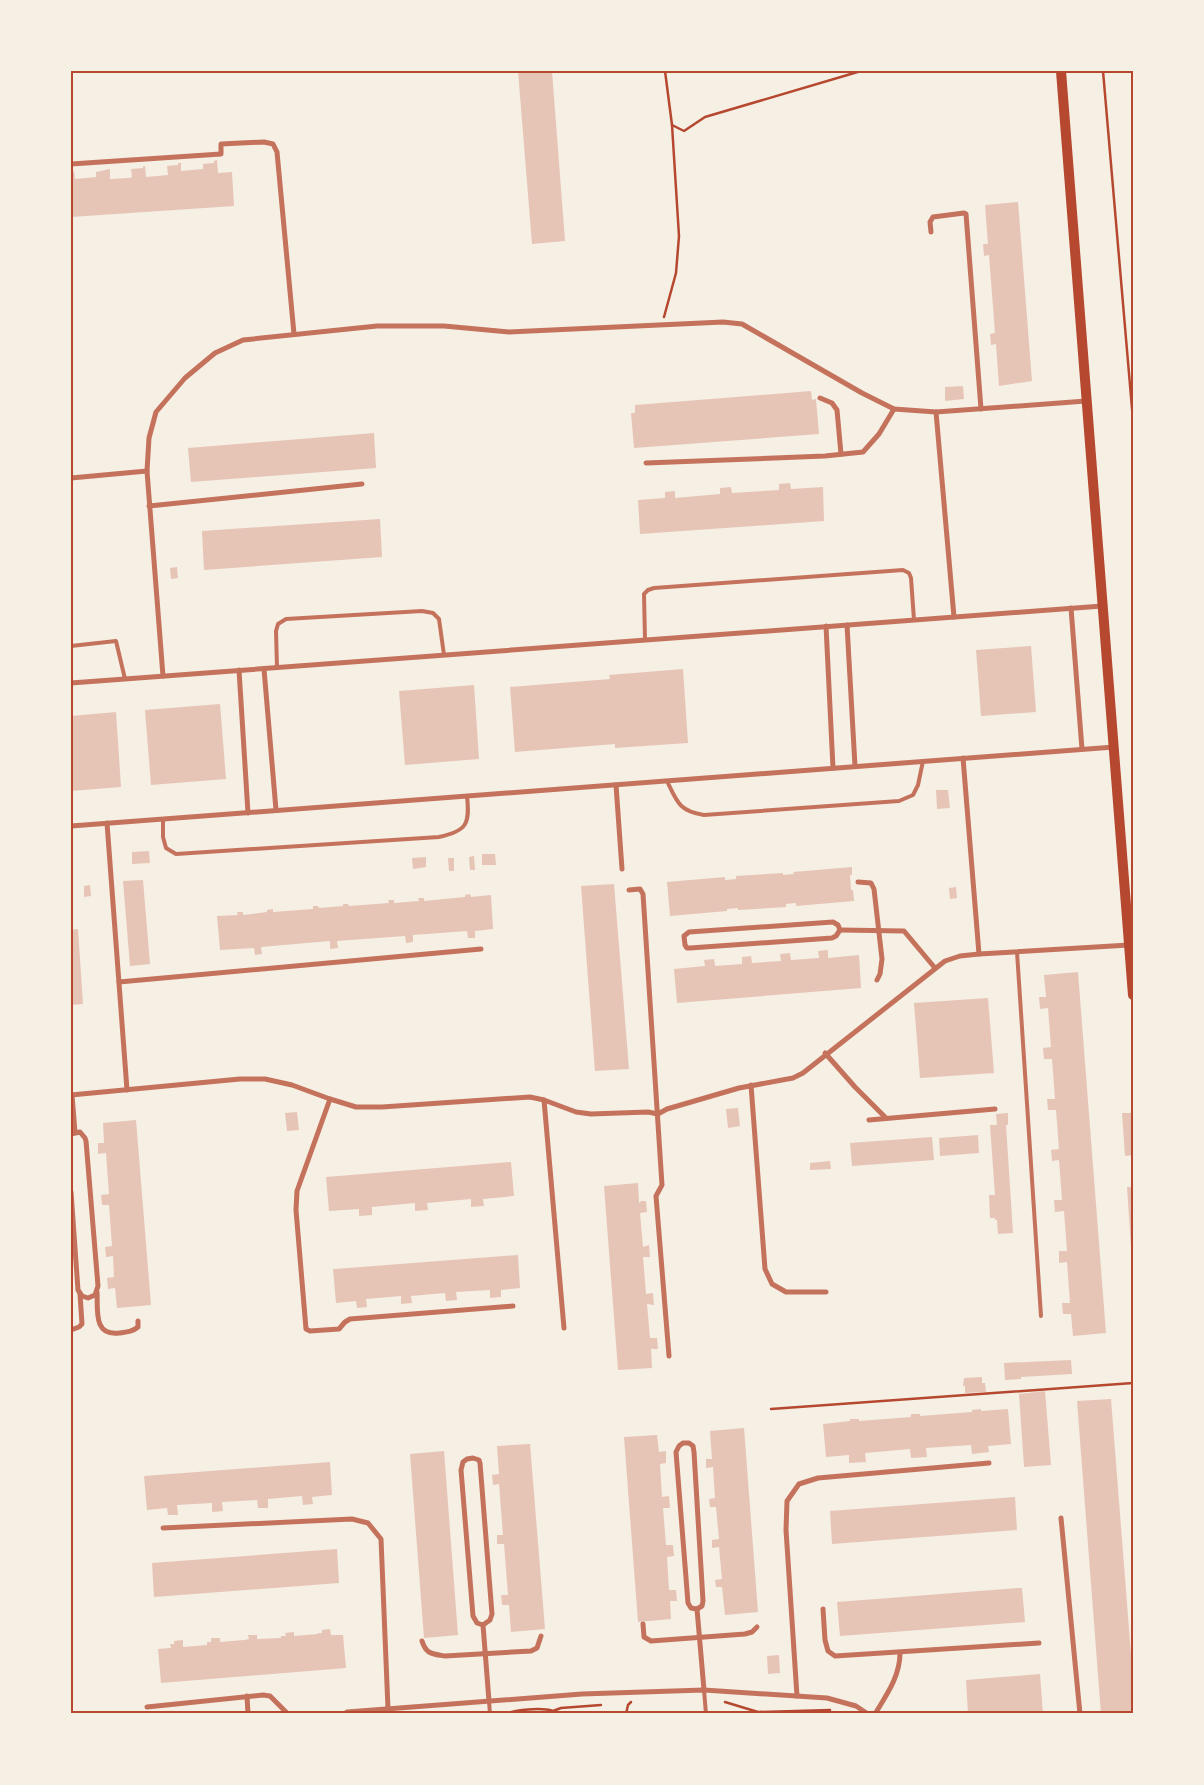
<svg xmlns="http://www.w3.org/2000/svg" width="1204" height="1785" font-family="Jost,sans-serif">
<rect width="100%" height="100%" fill="#f6efe4"/>
<g fill="#e6c5b7">
<path d="M518,71H552L565,241L532,244Z"/>
<path d="M217,160L218,173L232,172L234,206L71,217L72,172L74,171L75,179L96,177V172L110,169V179L129,178L132,177L131,169L143,168V166H145L146,177L168,175L167,166L178,165V163H181V171L203,169V164L214,163V161Z"/>
<path d="M1018,202L1032,381L999,386L996,344L991,345L990,334L995,333L989,255L984,256L983,244H988L985,205Z"/>
<path d="M963,386L964,399L945,401V387Z"/>
<path d="M811,391L812,400L816,399L819,434L634,448L631,413H635V405Z"/>
<path d="M374,433L376,468L191,482L188,448Z"/>
<path d="M790,483L791,489L823,487L824,521L640,534L638,500L665,498V492L675,491V498L720,494V488L731,487L732,493L779,490V484Z"/>
<path d="M380,519L382,557L204,570L202,531Z"/>
<path d="M177,567L178,578L171,579L170,568Z"/>
<path d="M1031,646L1036,712L981,716L976,650Z"/>
<path d="M683,669L688,743L615,748V744L515,752L510,687L610,679L609,675Z"/>
<path d="M474,685L479,759L405,765L399,691Z"/>
<path d="M220,704L226,779L151,785L145,710Z"/>
<path d="M116,712L121,787L71,791V716Z"/>
<path d="M936,790H948L950,808L937,809Z"/>
<path d="M149,851L150,863L132,864V852Z"/>
<path d="M482,854H495L496,865H482Z"/>
<path d="M474,856L475,870H470L469,857Z"/>
<path d="M426,857V867L413,869L412,858Z"/>
<path d="M448,858H454V871H449Z"/>
<path d="M852,867V875H850L851,890H853L854,901L796,906V903L786,904V907L738,910V908L727,909V911L670,916L667,882L725,877V880L736,879V876L783,873V875L794,874L793,872Z"/>
<path d="M143,880L150,964L130,966L123,881Z"/>
<path d="M614,884L629,1069L595,1071L581,886Z"/>
<path d="M90,885L91,896L84,897V886Z"/>
<path d="M956,887L957,898L950,899L949,888Z"/>
<path d="M470,894L471,897L491,895L493,929L475,931V938H468L467,931L413,935V942L406,943L405,936L337,941L338,948L330,949V941L261,947L262,954L255,955L254,948L220,950L217,916L238,915L237,912H243V915L267,912V910L273,909V912L313,909V906H318L319,908L343,906V904H348L349,906L389,903L388,900H394V903L419,901L418,898H424V901L465,897V895Z"/>
<path d="M78,929L83,1004L71,1005V930Z"/>
<path d="M828,950V958L859,955L861,988L677,1003L674,969L705,966L704,960L714,959L715,966L742,964V957L751,956L752,963L781,961L780,954L790,953L791,960L819,958L818,951Z"/>
<path d="M1078,972L1106,1333L1073,1336L1071,1314H1063L1062,1303H1070L1067,1262L1059,1263V1251H1067L1064,1211L1055,1212L1054,1200H1062L1059,1160L1052,1161L1051,1150L1059,1149L1056,1110H1048L1047,1099H1055L1052,1059H1044L1043,1048L1051,1047L1048,1008L1040,1009L1039,997H1046L1044,975Z"/>
<path d="M988,998L994,1073L920,1078L914,1003Z"/>
<path d="M738,1108L740,1126L728,1128L726,1109Z"/>
<path d="M297,1112L299,1130L287,1131L285,1113Z"/>
<path d="M1008,1113V1125H1006L1013,1233L998,1234L997,1220H995V1218H990L989,1195H995L990,1125H997L996,1114Z"/>
<path d="M1122,1113H1131L1133,1155L1125,1156Z"/>
<path d="M136,1120L151,1305L117,1308L115,1288L108,1289L107,1278L114,1277L113,1256L106,1257L105,1247L112,1246L109,1205H102L101,1195L109,1194L106,1153L98,1154V1143H104L103,1123Z"/>
<path d="M978,1135L979,1153L940,1156L939,1138Z"/>
<path d="M932,1137L934,1160L852,1166L850,1143Z"/>
<path d="M830,1161L831,1169L810,1170V1163Z"/>
<path d="M511,1162L514,1196L483,1199L484,1206L471,1207V1199L427,1203L428,1210L415,1211V1203L372,1207V1215L359,1216V1209L329,1211L326,1177Z"/>
<path d="M638,1183L639,1203L641,1201H646L647,1212L640,1213L643,1247L649,1245L650,1257H643L646,1294L653,1293L654,1305L647,1304L650,1338H657L658,1349H652L651,1348L652,1368L618,1370L604,1186Z"/>
<path d="M1127,1187H1133V1246L1131,1247Z"/>
<path d="M518,1255L520,1288L501,1290V1297L490,1298V1290L456,1292L457,1300L446,1301L445,1293L411,1296L412,1303L401,1304V1296L366,1299L367,1307L357,1308L356,1301L336,1303L333,1269H335Z"/>
<path d="M1071,1360L1072,1374L1021,1377V1379L1005,1380L1004,1363Z"/>
<path d="M982,1377V1383H985L986,1392L965,1393V1386H963L964,1378Z"/>
<path d="M1045,1391L1051,1465L1024,1467L1019,1394Z"/>
<path d="M1111,1399L1133,1680V1714H1101L1077,1401Z"/>
<path d="M981,1409V1411L1008,1409L1011,1444L988,1446L989,1452L972,1454L971,1445L926,1448L927,1457L911,1458L910,1449L865,1453L866,1462L849,1463V1455L826,1457L823,1424L850,1421V1419H859V1421L911,1417V1414H920V1416L972,1412V1410Z"/>
<path d="M744,1428L758,1612L725,1615L722,1587H716L715,1580L722,1579L719,1547L712,1548V1540L719,1539L716,1507H710L709,1499L715,1498L713,1467L706,1468V1459H712L710,1431Z"/>
<path d="M657,1435L659,1452L666,1451V1463L660,1464L662,1497L669,1496L670,1508H663L666,1545H673L674,1556L667,1557L669,1590H676L677,1601H670L671,1619L638,1622L624,1437Z"/>
<path d="M530,1444L545,1629L511,1632L509,1605H502L501,1595H508L504,1544H497V1535H503L499,1484L493,1485L492,1475L499,1474L497,1446Z"/>
<path d="M444,1451L458,1635L424,1638L410,1454Z"/>
<path d="M330,1462L332,1495L312,1497L313,1504L303,1505L302,1496L268,1499V1508H258L257,1500L222,1502L223,1511L212,1512V1503L177,1505L178,1515H168L167,1508L147,1510L144,1476Z"/>
<path d="M1015,1497L1017,1530L832,1544L830,1511Z"/>
<path d="M337,1549L339,1583L154,1597L152,1563Z"/>
<path d="M1018,1588H1022L1025,1622L840,1636L837,1602Z"/>
<path d="M330,1629L331,1635H343L346,1668L161,1683L158,1649L171,1648L170,1644H174V1641L183,1640V1647L207,1645V1642H211V1638H220V1642L244,1640L249,1639L248,1635H257V1639L281,1638V1636H286L285,1633L294,1632V1636L318,1634V1633H322V1630Z"/>
<path d="M779,1655L780,1673L768,1674L767,1656Z"/>
<path d="M1040,1674L1043,1714H968L966,1680Z"/>
</g>
<g fill="none" stroke-linecap="round" stroke-linejoin="round">
<g stroke="#b5482f" stroke-width="2.5">
<path d="M1103,71L1133,420"/>
<path d="M672,125L684,131L705,117L861,71"/>
<path d="M664,317L676,273L679,236L672,125L665,71"/>
<path d="M771,1409L1133,1383"/>
<path d="M725,1702L758,1712L830,1710"/>
<path d="M504,1714C515,1710 541,1707 553,1711L561,1708L601,1705"/>
<path d="M626,1714L628,1705L631,1702"/>
</g>
<g stroke="#c5725c" stroke-width="4">
<path d="M645,640L644,594L648,590L654,588L903,570L909,573L911,578L914,620"/>
<path d="M71,646L116,641L125,679"/>
<path d="M277,668L276,631L278,624L286,619L422,611L433,613L439,619L444,655"/>
<path d="M667,781C677,802 679,811 704,815L899,801L913,795L918,785L923,761"/>
<path d="M163,819V837L166,848L176,854L439,837C467,831 470,824 467,796"/>
<path d="M1017,952L1041,1316"/>
<path d="M704,1690L706,1714"/>
<path d="M489,1701L490,1714"/>
</g>
<g stroke="#c5725c" stroke-width="5">
<path d="M71,164L221,154V144L264,142L273,144L277,152L294,334"/>
<path d="M931,232L930,222L933,217L964,213L966,214L981,409"/>
<path d="M820,398L832,403L837,410L841,454"/>
<path d="M936,412L954,617"/>
<path d="M646,463L825,456L863,452L879,434L894,409"/>
<path d="M71,478L147,471"/>
<path d="M149,506L362,484"/>
<path d="M1071,608L1082,749"/>
<path d="M847,625L855,766"/>
<path d="M826,626L833,768"/>
<path d="M264,669L276,810"/>
<path d="M239,670L248,813"/>
<path d="M163,676L147,471L149,438L156,412L185,378L215,353L243,340L377,326H444L509,332L723,322L742,324L862,393L894,409L936,412L1086,401"/>
<path d="M71,683L1102,606"/>
<path d="M963,758L979,954"/>
<path d="M616,785L622,869"/>
<path d="M107,823L127,1090"/>
<path d="M71,826L1114,747"/>
<path d="M858,882L871,883L874,889L882,959L880,974L877,980"/>
<path d="M629,890L640,889L643,894L662,1185L656,1196L669,1356"/>
<path d="M833,922L838,925L840,930L836,936L832,938L690,948H687L685,945L684,936L689,932Z"/>
<path d="M840,930L904,931L935,968"/>
<path d="M119,982L481,949"/>
<path d="M825,1053L855,1087L886,1118"/>
<path d="M751,1085L765,1269L772,1284L786,1292H826"/>
<path d="M71,1095L240,1079H265L292,1085L330,1099L356,1107H382L530,1097L544,1100L576,1112L591,1114L648,1112L658,1114L667,1109L739,1088L793,1078L803,1073L945,961L960,956L979,954L1129,945"/>
<path d="M72,1095L75,1132"/>
<path d="M330,1099L297,1191L296,1210L306,1329L310,1331L339,1329L345,1322L350,1319L513,1306"/>
<path d="M544,1100L564,1328"/>
<path d="M869,1120L995,1109"/>
<path d="M71,1134L80,1132L85,1138L86,1141L98,1286L95,1295L88,1298L82,1296L78,1290L71,1192"/>
<path d="M97,1292C98,1310 93,1336 119,1333C127,1332 132,1332 138,1327V1321"/>
<path d="M71,1330L79,1327L82,1324L80,1294"/>
<path d="M683,1443H689L693,1446L694,1452L703,1601L702,1606L697,1609L691,1608L688,1603L676,1452L679,1446Z"/>
<path d="M473,1458L479,1460L480,1463L492,1614L490,1620L483,1625L477,1623L473,1616L461,1470L463,1462L467,1459Z"/>
<path d="M1061,1518L1080,1714"/>
<path d="M163,1528L352,1519L368,1523L381,1539L388,1709"/>
<path d="M697,1609L704,1690"/>
<path d="M823,1609L825,1640L828,1651L835,1656L1039,1643"/>
<path d="M643,1624L644,1637L651,1641L745,1634L752,1632L757,1627"/>
<path d="M483,1625L489,1701"/>
<path d="M422,1641C426,1654 432,1654 445,1656L531,1651L537,1648L541,1636"/>
<path d="M247,1696L248,1714"/>
<path d="M797,1696L786,1530L787,1501L799,1484L818,1478L989,1463"/>
<path d="M147,1707L263,1695L270,1696L288,1714"/>
<path d="M344,1714L347,1712L582,1694L704,1690L827,1698L856,1706L868,1714"/>
<path d="M875,1714C887,1694 900,1676 900,1653"/>
</g>
<path stroke="#b5482f" stroke-width="10" d="M1061,71L1133,995"/>
</g>
<rect width="1204" height="1785" fill="none" stroke="#f6efe4" stroke-width="145"/>
<rect x="72" y="72" width="1060" height="1640" fill="none" stroke="#b5482f" stroke-width="2"/>
</svg>
